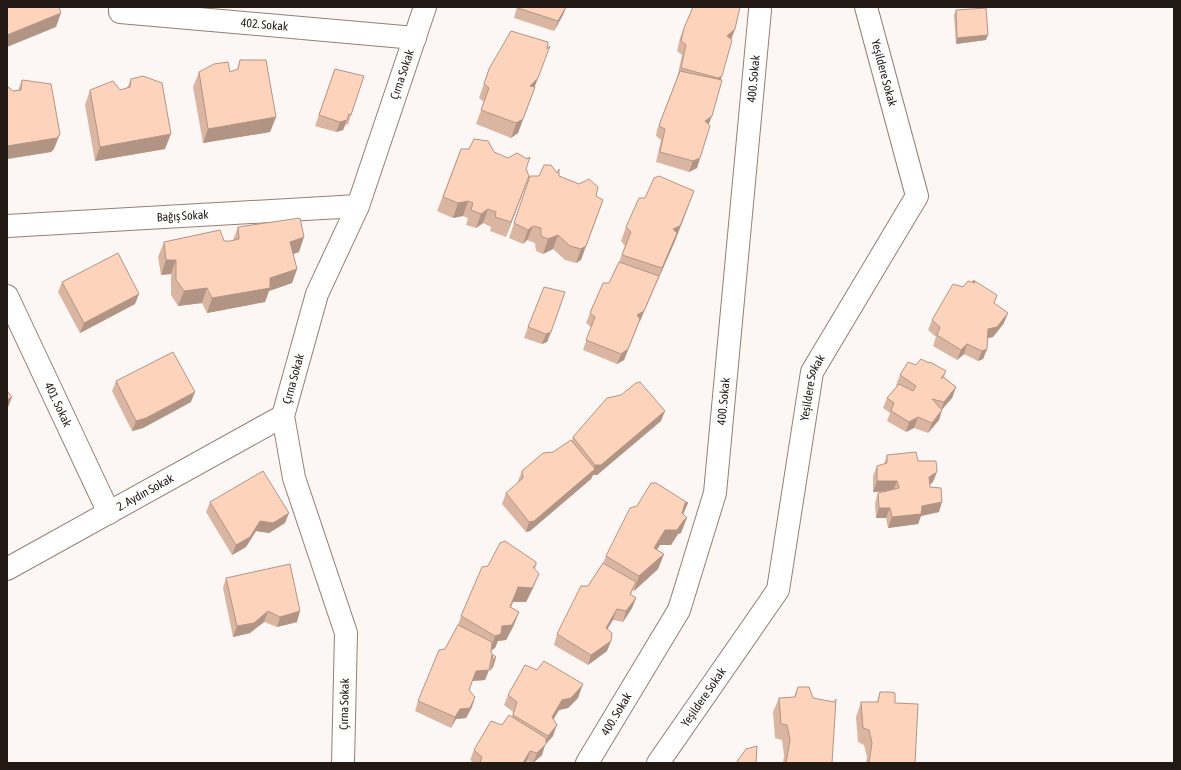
<svg xmlns="http://www.w3.org/2000/svg" width="1181" height="770" font-family="'Asap Condensed',sans-serif">
<rect width="100%" height="100%" fill="#fcf7f5"/>
<g fill="none" stroke-linecap="round" stroke-linejoin="round">
<g stroke="#947f73" stroke-width="24">
<g id="street">
<path id="s1" d="M120,7V12L415,38"/>
<path id="s2" d="M7,226L358,206"/>
<path id="s3" d="M7,296L109,513"/>
<path id="s4" d="M7,569L283,416"/>
<path id="s5" d="M343,763L346,633L294,478L283,416L317,294L358,206L425,7"/>
<path id="s6" d="M587,763L679,610L715,493L760,10"/>
<path id="s7" d="M658,763L778,590L812,372L917,196L866,7"/>
</g>
</g>
<use href="#street" stroke="#fff" stroke-width="22"/>
</g>
<g fill="#dab5a2">
<path d="M517,7H566L563,15L554,31L514,18Z"/>
<path d="M956,10L986,40L956,44L954,15Z"/>
<path d="M684,28L735,29L731,39L700,158L697,168L689,172L656,162L661,140L656,136L657,130L677,78L682,55L677,51L680,38Z"/>
<path d="M240,60L276,117L270,132L203,143L193,87L199,72H230L237,70Z"/>
<path d="M335,69L351,115L348,125L346,124L343,130L336,132L315,126Z"/>
<path d="M489,69L533,93L518,133L511,138L476,124L484,102L479,98Z"/>
<path d="M131,79L165,149L95,161L85,105L90,90H120L127,88Z"/>
<path d="M22,80L54,149L51,152L7,159V86L13,91L18,90Z"/>
<path d="M461,149L494,152L526,169L529,176L506,237L490,231L491,227L483,223L476,228L466,225L468,218L463,216L453,218L437,211Z"/>
<path d="M530,176H559L579,184L589,179L581,260L576,263L565,260L553,249L543,254L536,251L535,243L527,240L523,244L509,238Z"/>
<path d="M689,205L675,241L640,321L639,322L624,360L617,364L583,350L591,327L586,323L590,313L609,283L619,262L625,246L621,241L626,227Z"/>
<path d="M238,227L299,252L293,254L297,269L292,283L269,291L265,302L207,313L202,303L178,306L171,295V274L161,275L158,257L164,242L230,241L233,240Z"/>
<path d="M973,280L994,303L1004,323L993,337L987,338V349L983,359L978,361L964,354L957,360L933,346L936,337L928,330L932,320L963,287L972,283Z"/>
<path d="M62,282L135,304L80,333L58,292Z"/>
<path d="M565,292L547,342L542,344L524,338L528,327Z"/>
<path d="M916,365L946,371L944,377L956,387L952,398L942,409L939,420L928,433L914,428L906,432L887,421L890,413L883,408L887,398L897,386L896,385L900,375Z"/>
<path d="M116,381L191,402L143,428L132,431L112,391Z"/>
<path d="M661,421L597,475H593L591,479L530,531L526,532L502,504L506,493L518,483V481L522,471L553,452L572,440L573,437Z"/>
<path d="M887,455L918,461L933,482L929,485L930,487L939,512L921,516L918,524L888,528L886,518H876L875,503L878,493L884,491L873,492V476L877,466L884,464Z"/>
<path d="M210,502L285,523L269,533L256,531L246,547L232,555L206,512Z"/>
<path d="M683,515L681,533L678,534L671,545H660L657,550L664,554L658,569L634,591L633,590L631,594L636,598L632,608L623,622L613,620L607,629L611,641L607,651L588,665L554,645L557,634L588,586L603,563L606,556Z"/>
<path d="M536,565L535,569L533,588L526,602H513L511,607L519,612L513,627L506,640L498,641L495,648L492,650L491,653L496,657L493,667L490,671L489,669L485,680L472,681L469,690L472,707L466,718L456,719L451,728L415,711L418,701L458,625L461,616Z"/>
<path d="M226,578L297,622L277,627L264,622L250,633L233,637L223,588Z"/>
<path d="M798,687L832,763H783L784,755L782,740L775,738L773,712L779,698L794,697Z"/>
<path d="M880,692L895,703L915,763H866L867,757L864,745L858,742L856,717L861,702H877Z"/>
<path d="M579,694L578,698L568,708L559,710L553,719V736L545,745L542,755L533,763L527,761L525,763H474L470,760L474,750L502,725L512,717L513,712L504,705L508,695Z"/>
</g>
<g fill="#b29484">
<path d="M566,7L563,15L554,31L558,21Z"/>
<path d="M61,13L56,27L7,47V35Z"/>
<path d="M735,29L731,40L727,36Z"/>
<path d="M988,35L986,40L956,44L957,38Z"/>
<path d="M722,76L718,87L714,88L718,78Z"/>
<path d="M538,78L518,133L511,138L530,86Z"/>
<path d="M349,114L343,130L336,132L340,122Z"/>
<path d="M712,116L708,126L705,121Z"/>
<path d="M276,117L270,132L203,143L208,129Z"/>
<path d="M60,134L54,149L51,152L7,159V146Z"/>
<path d="M171,134L165,149L95,161L100,147Z"/>
<path d="M700,158L697,168L689,172L693,161Z"/>
<path d="M529,176L524,190L506,237L511,222Z"/>
<path d="M694,191L675,241L657,282L662,268L673,229Z"/>
<path d="M603,200L581,260L576,263L581,249Z"/>
<path d="M468,201L463,216L453,218L458,203Z"/>
<path d="M488,209L483,223L476,228L481,214Z"/>
<path d="M533,226L527,240L523,244L528,230Z"/>
<path d="M558,235L553,249L543,254L548,239Z"/>
<path d="M304,237L299,252L285,257L290,242Z"/>
<path d="M166,260H176L171,274L161,275Z"/>
<path d="M297,269L292,283L269,291L265,302L207,313L212,298Z"/>
<path d="M659,276L640,321L639,322L624,360L617,364L637,315Z"/>
<path d="M207,288L202,303L178,306L184,291Z"/>
<path d="M139,294L135,304L80,333L84,323Z"/>
<path d="M1008,313L1004,323L993,337L984,339L988,329Z"/>
<path d="M551,332L547,342L542,344L546,334Z"/>
<path d="M967,344L964,354L957,360L961,350Z"/>
<path d="M987,349L983,359L978,361L982,351Z"/>
<path d="M956,387L952,398L940,412L944,402Z"/>
<path d="M195,392L191,402L143,428L132,431L136,421Z"/>
<path d="M12,397L7,410V400Z"/>
<path d="M942,410L939,420L928,433L932,423Z"/>
<path d="M665,411L661,421L597,475H593L591,479L530,531L526,532L529,522L592,471L595,465Z"/>
<path d="M918,417L914,428L906,432L909,422Z"/>
<path d="M937,472L933,482L926,488L929,477Z"/>
<path d="M877,481H897L893,491L873,492Z"/>
<path d="M942,502L939,512L921,516L918,524L888,528L892,517L922,506Z"/>
<path d="M685,503H688L682,517L680,518Z"/>
<path d="M879,508H890L886,518H876Z"/>
<path d="M289,513L285,523L269,533L256,531L246,547L232,555L236,545L260,521Z"/>
<path d="M687,518L681,533L678,534L671,545H660L648,563L654,548L665,530Z"/>
<path d="M664,554L658,569L634,591L639,576Z"/>
<path d="M539,574L533,588L526,602H513L505,621L518,587Z"/>
<path d="M636,598L632,608L623,622L626,611Z"/>
<path d="M617,609L613,620L602,638L606,628Z"/>
<path d="M268,611L264,622L250,633L233,637L237,626Z"/>
<path d="M300,611L297,622L277,627L280,617Z"/>
<path d="M519,612L513,627L506,640L498,641L495,648L490,651L495,636L502,626Z"/>
<path d="M611,641L607,651L588,665L591,655Z"/>
<path d="M496,657L493,667L490,671L493,660Z"/>
<path d="M489,670L485,680L472,681L476,671Z"/>
<path d="M583,684L578,698L568,708L559,710L549,727L552,717L562,700Z"/>
<path d="M475,697L472,707L466,718L456,719L451,728L455,717L460,709Z"/>
<path d="M557,725L553,736L545,745L542,755L533,763L537,753L545,745L548,736Z"/>
<path d="M530,751L527,761L525,763H523Z"/>
</g>
<g fill="#fed3bc" stroke="#b29484">
<path d="M7,7H59L61,13L7,35Z"/>
<path d="M518,7H566L558,21L518,8Z"/>
<path d="M693,7H740L735,29L727,36L732,40L722,76L718,78L681,68L686,45L681,41L684,28Z"/>
<path d="M986,8L988,35L957,38L956,10Z"/>
<path d="M511,31L548,42L547,49L550,46L538,78L530,86L535,87L523,119L516,123L481,110L489,88L484,84L489,69Z"/>
<path d="M240,60H266L276,117L208,129L199,72L214,64L228,62L230,72L238,69Z"/>
<path d="M335,69L364,76L351,115L349,114L347,120L340,122L319,115Z"/>
<path d="M680,71L722,80L712,116L705,121L710,126L700,158L693,161L660,152L665,129L659,126L661,120Z"/>
<path d="M143,76L162,83L171,134L100,147L90,90L113,81L120,90L130,87L131,79Z"/>
<path d="M22,80L51,84L60,134L57,138L7,146V86L13,91L21,90Z"/>
<path d="M474,139L488,141L494,152L508,158L517,153L527,159L530,157L526,169L529,176L511,222L495,217L496,212L488,209L481,214L471,210L473,203L468,201L458,203L443,197L461,149H469Z"/>
<path d="M544,165H551L557,173L559,169V176L579,184L589,179L598,187L596,196L603,200L586,246L581,249L570,246L558,235L548,239L541,236V228L533,226L528,230L514,223L530,176H539Z"/>
<path d="M659,176L694,191L680,226L673,229L677,233L662,268L622,255L631,232L626,227L639,198H645L654,178Z"/>
<path d="M300,218L304,237L290,242L297,269L270,278V288L212,298L207,288L184,291L176,280V260H166L164,242L220,230L224,241H230L239,239L238,227Z"/>
<path d="M118,253L139,294L84,323L62,282Z"/>
<path d="M619,262L659,276L644,311L637,315L640,319L628,349L621,354L586,340L595,317L590,313L603,283H609Z"/>
<path d="M973,280L997,295L994,303L1008,313L997,327L988,329L987,349L982,351L967,344L961,350L937,335L940,327L932,320L953,284L963,287L968,281L975,283Z"/>
<path d="M544,287L565,292L551,332L546,334L528,327Z"/>
<path d="M173,352L195,392L146,418L136,421L116,381Z"/>
<path d="M921,359L929,363L930,362L946,371L941,379L943,377L956,387L944,402L932,399L942,410L932,423L918,417L909,422L891,411L894,403L887,398L899,384L913,391L916,386L900,375L908,362L916,365Z"/>
<path d="M640,382L665,411L601,465H595L573,437L607,398L621,395L636,383Z"/>
<path d="M7,391L12,397L7,400Z"/>
<path d="M571,440L595,469L534,521L529,522L506,493L523,478L522,471L543,453L553,452Z"/>
<path d="M916,452L918,461H936L937,472L929,477L930,487L941,488L942,502L922,506L921,514L892,517L890,508H879L878,493L899,488L897,481H877V466L887,463V455Z"/>
<path d="M263,471L289,513L273,523L260,521L250,537L236,545L210,502Z"/>
<path d="M651,483H656L688,503H685L682,513L687,518L684,520L677,530H665L654,548L664,554L639,576L606,556L630,508L637,506Z"/>
<path d="M505,541L536,562V565L533,567L539,574L532,588L518,587L510,607L519,612L512,625L502,626L501,634L495,636L461,616L482,567L488,566L500,543Z"/>
<path d="M603,563L636,582L630,594L636,598L626,611L617,609L606,628L612,633L611,641L591,655L557,634L581,586H588Z"/>
<path d="M290,564L300,611L280,617L268,611L254,623L237,626L226,578Z"/>
<path d="M458,625L492,642L491,653L496,657L493,660L492,655L489,670L476,671L469,690L475,697L470,708L460,709L455,717L418,701L439,650L445,649Z"/>
<path d="M544,661L583,684L581,687L571,698L562,700L552,717L557,725L548,736L513,715L517,702L508,695L525,665L537,670Z"/>
<path d="M798,687H809L813,698L834,702L836,699L832,763H786L790,740L787,725L781,724L779,698L795,697Z"/>
<path d="M880,692H890L895,693V703L918,704L915,763H869L872,743L869,730L863,728L861,702H878Z"/>
<path d="M509,715L546,738V744L537,753L530,751L523,763H480L482,757L474,750L491,721L502,725Z"/>
<path d="M757,746L756,763H736L746,749Z"/>
</g>
<g text-anchor="middle" stroke-width="4" stroke-linejoin="round" paint-order="stroke">
<g font-size="12" fill="#221915" stroke="#fff">
<text dy="4" stroke="none"><textPath href="#s1" startOffset="150">402. Sokak</textPath></text>
<text transform="translate(884 73) rotate(75)" y="4">Yeşildere Sokak</text>
<text dy="4" stroke="none"><textPath href="#s5" startOffset="719">Çırna Sokak</textPath></text>
<text dy="4" stroke="none"><textPath href="#s6" startOffset="717">400. Sokak</textPath></text>
<text dy="4" stroke="none"><textPath href="#s2" startOffset="176">Bağış Sokak</textPath></text>
<text dy="4" stroke="none"><textPath href="#s5" startOffset="395">Çırna Sokak</textPath></text>
<text dy="4" stroke="none"><textPath href="#s7" startOffset="416">Yeşildere Sokak</textPath></text>
<text dy="4" stroke="none"><textPath href="#s6" startOffset="393">400. Sokak</textPath></text>
<text dy="4" stroke="none"><textPath href="#s3" startOffset="120">401. Sokak</textPath></text>
<text dy="4" stroke="none"><textPath href="#s4" startOffset="158">2. Aydın Sokak</textPath></text>
<text dy="4" stroke="none"><textPath href="#s7" startOffset="80">Yeşildere Sokak</textPath></text>
<text dy="4" stroke="none"><textPath href="#s5" startOffset="59">Çırna Sokak</textPath></text>
<text dy="4" stroke="none"><textPath href="#s6" startOffset="57">400. Sokak</textPath></text>
</g>
</g>
<rect width="1181" height="770" fill="none" stroke="#221915" stroke-width="16"/>
</svg>
